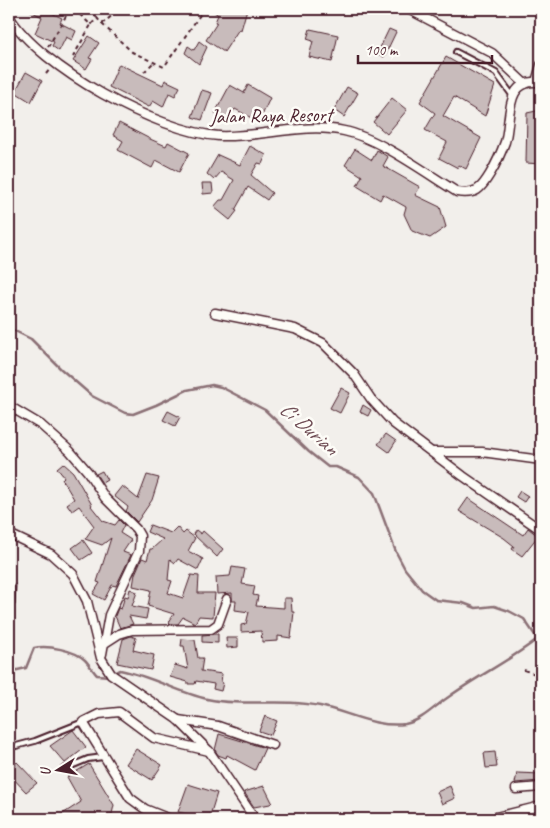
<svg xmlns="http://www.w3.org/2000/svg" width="550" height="828" font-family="Caveat,sans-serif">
<rect width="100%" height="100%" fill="#f2efeb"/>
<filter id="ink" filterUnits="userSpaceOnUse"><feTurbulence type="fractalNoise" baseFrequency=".02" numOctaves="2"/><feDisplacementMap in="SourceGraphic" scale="10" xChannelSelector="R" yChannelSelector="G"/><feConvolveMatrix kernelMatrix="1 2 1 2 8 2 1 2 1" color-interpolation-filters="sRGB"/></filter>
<g filter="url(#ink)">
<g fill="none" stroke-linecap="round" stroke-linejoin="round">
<g stroke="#8b6f75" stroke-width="2.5">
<path d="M9,328L31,339L61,369L92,396L125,413L133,414L156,405L187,390L212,385L221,387L265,410L309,452L328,467H336L359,477L374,493L396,552L405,569L422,590L436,600L463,603L476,608L494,606L509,611L524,619L541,644"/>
<path d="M9,672L26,668L34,648C48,645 74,650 85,660C89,664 93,671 97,675L109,676L120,670C151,676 177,692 207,699C245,707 281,698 320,706C348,712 376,728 405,724C422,721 436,705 450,696C478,676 509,661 536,640"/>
</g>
</g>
<g fill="#c8bbbb" stroke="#4a1f2b">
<path d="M27,9H43L62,18L60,23L76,31L72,40L66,37L59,51L52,46L54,42L35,33L42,17Z"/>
<path d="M211,9H247L241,30L239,29L224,52L206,40L217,23L215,22L218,15Z"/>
<path d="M310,29L338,35L332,62L309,57L313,41L307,39Z"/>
<path d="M389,29L396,32L384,57L377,54Z"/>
<path d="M89,36L99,43L89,58L92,59L86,69L73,61Z"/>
<path d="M199,41L207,47L199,64L185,53L188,46L194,50Z"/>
<path d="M446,57L495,85L485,116L454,97L443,116L481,138L466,169L459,165L458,168L439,158L447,142L425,130L435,113L420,102Z"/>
<path d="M119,64L163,85L165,80L180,87L175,96L169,93L163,107L153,101L149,107L109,87Z"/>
<path d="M26,72L42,81L31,102L15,92Z"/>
<path d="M230,85L244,93L248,85L270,98L259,122L235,109L228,120L215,113Z"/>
<path d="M347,87L358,93L344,117L334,110Z"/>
<path d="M202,90L212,93L202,120L192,117Z"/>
<path d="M392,98L407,110L387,134L373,122Z"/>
<path d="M541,110V164L526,163L527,113Z"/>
<path d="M119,123L150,139L166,146L168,142L189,153L179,172L156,160L152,168L118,150L123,141L113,135Z"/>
<path d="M250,146L266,155L262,164L258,163L251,175L272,193L267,200L248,187L235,210L237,211L230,220L214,207L220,200H223L234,180L221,172L214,180L207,174L218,155L240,165Z"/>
<path d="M355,149L372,160L377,150L388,157L383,166L420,187L415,195L440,207L446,227L430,238L412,231L404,214L406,207L383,194L380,200L357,186L362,176L345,165Z"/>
<path d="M202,183H212L213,193L203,194Z"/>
<path d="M341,388L350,393L340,413L330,408Z"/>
<path d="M363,405L371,410L368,416L360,412Z"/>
<path d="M168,411L180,417L175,426L163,420Z"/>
<path d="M386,434L396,441L389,452L378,444Z"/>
<path d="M63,463L73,472L92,505L91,506L103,521L115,525L119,520L124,525L120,533L131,540L123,552L131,555L116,586L112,585L104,600L93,594L100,583L97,582L111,538L102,545L85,539L94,526L79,506L72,511L67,504L74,499L62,479L64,477L57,468Z"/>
<path d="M102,471L107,480L102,483L96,474Z"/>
<path d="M147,475L159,478L152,500L137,522L126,511L128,507L114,496L122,486L138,499Z"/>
<path d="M520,491L528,496L524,502L516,497Z"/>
<path d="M468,498L523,535L528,528L538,536L522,556L512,549L514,546L504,538L459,511Z"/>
<path d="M150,525L171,533L177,527L183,534L186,531L195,538L188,551L203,559L198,570L178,559L175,563L170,559L168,580L172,581L168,593L183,598L191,575L199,576L198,593H215L213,617L199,616L195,623L183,617L178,624H171L169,622L174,614L148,606L151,590L133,586L135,574L142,558L147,560L150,549H152L163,539L147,532Z"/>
<path d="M196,530L201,534L203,531L223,549L217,557L193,534Z"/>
<path d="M83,540L92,553L81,560L72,548Z"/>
<path d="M232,567L245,569L242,584L255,586L253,595L258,596L256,606L284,608V598H291L292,612H294L291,638L278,636V641L262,642L261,631L241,632V625L246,624L249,612L235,610L236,601H232V593L217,594L216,577L230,576Z"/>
<path d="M9,584L16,585L15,605H9Z"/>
<path d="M130,589L137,592L132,606L148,609L146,619L129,616L133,624L120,628L115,616L118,608L121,609L125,596L128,597Z"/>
<path d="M214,634H218V643L202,642V635Z"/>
<path d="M131,636L136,638L133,650L154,655L151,670L117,663L123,639Z"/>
<path d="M226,638H238V647L227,648Z"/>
<path d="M182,639L195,640L198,658H203L201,671L222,674L221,682L223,683L221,691L213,689L214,684L196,681L195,684H188V682L170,677L175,665L188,669L184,646H181Z"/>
<path d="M265,716L277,721L271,735L259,731Z"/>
<path d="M73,730L86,747L65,763L50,746Z"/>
<path d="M219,734L265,748L255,770L227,755L226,758L218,755L215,750Z"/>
<path d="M136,749L162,765L152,780L126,764Z"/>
<path d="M495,752L497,767L486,768L484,753Z"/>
<path d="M17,762L37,783L26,792L9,774V770Z"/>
<path d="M89,764L114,805L112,814L101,819H55L81,802L67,777Z"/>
<path d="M517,773L541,774V781L515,783Z"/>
<path d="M188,784L217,793L209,819L178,812Z"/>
<path d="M264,786L272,802L270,804L254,807L244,792Z"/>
<path d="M450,786L455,798L442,804L437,792Z"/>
</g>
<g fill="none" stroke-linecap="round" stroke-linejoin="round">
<g stroke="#4a1f2b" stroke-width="8">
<g id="lane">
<path d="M456,52L496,73L512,95"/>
<path d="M16,746L35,741L83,722"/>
<path d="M64,769L88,759L103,757"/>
</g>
</g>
<g stroke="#4a1f2b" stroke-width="11">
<g id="street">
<path d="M408,9L492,53L525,84"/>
<path d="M9,10V9"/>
<path d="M9,16C40,68 158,132 219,136C260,138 303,122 344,131C379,138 426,173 457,192C476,195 481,189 490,174C496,164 501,153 505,142C512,119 503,78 541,82"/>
<path d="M536,82L541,65"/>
<path d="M215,313L295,329L323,343L354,374L371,399L393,423L463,476L541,530"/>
<path d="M9,406L41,425L70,451L88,472L105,498L136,529L140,536L139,551L109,615L102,654"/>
<path d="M433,452H482L541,460"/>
<path d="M9,534L51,554L73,574L87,601L101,658L111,674L178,720L209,751L255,819"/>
<path d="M102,645L119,634L132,630L211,629L218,624L227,599"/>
<path d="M178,720L218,726L273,745"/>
<path d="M516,789L541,787"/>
<path d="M170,819L145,809L130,798L83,722L99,714L119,712L154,738L209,751"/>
<path d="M488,819L541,806"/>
</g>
</g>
<g stroke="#4a1f2b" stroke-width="2" stroke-dasharray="4 4" stroke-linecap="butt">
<path d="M74,9L91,25L97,18L102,24L120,9"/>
<path d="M90,9L97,18"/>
<path d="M102,24L132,52L164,67L204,9"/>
<path d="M48,47L70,9"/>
<path d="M73,57L91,25"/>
<path d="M144,72L154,62"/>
<path d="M46,74L51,68"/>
<path d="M524,670L541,676"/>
</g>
<use href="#lane" stroke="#fdfcf7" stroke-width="4"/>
<use href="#street" stroke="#fdfcf7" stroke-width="8"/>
</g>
</g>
<g text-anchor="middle" stroke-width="5" stroke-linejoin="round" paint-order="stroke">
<g font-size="20" fill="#4a1f2b" stroke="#fdfcf7">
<text transform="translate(271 115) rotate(-1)" y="7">Jalan Raya Resort</text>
</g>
<g font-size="21" font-style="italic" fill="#704e56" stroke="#fdfcf7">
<text transform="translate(309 428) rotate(41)" y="7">Ci Durian</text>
</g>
</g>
<rect width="550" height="828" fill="none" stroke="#fdfcf7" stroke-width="30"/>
<rect x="15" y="15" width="520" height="798" fill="none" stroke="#4a1f2b" stroke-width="2" filter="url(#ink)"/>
<g transform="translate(58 770) rotate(259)" stroke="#fdfcf7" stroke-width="4" paint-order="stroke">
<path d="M0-4L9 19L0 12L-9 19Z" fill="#4a1f2b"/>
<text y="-8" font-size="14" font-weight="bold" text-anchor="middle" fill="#4a1f2b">U</text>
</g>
<path d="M358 55v8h134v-8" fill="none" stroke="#4a1f2b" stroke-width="2.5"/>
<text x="365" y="55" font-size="15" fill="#4a1f2b" stroke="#fdfcf7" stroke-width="4" paint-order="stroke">100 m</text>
</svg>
